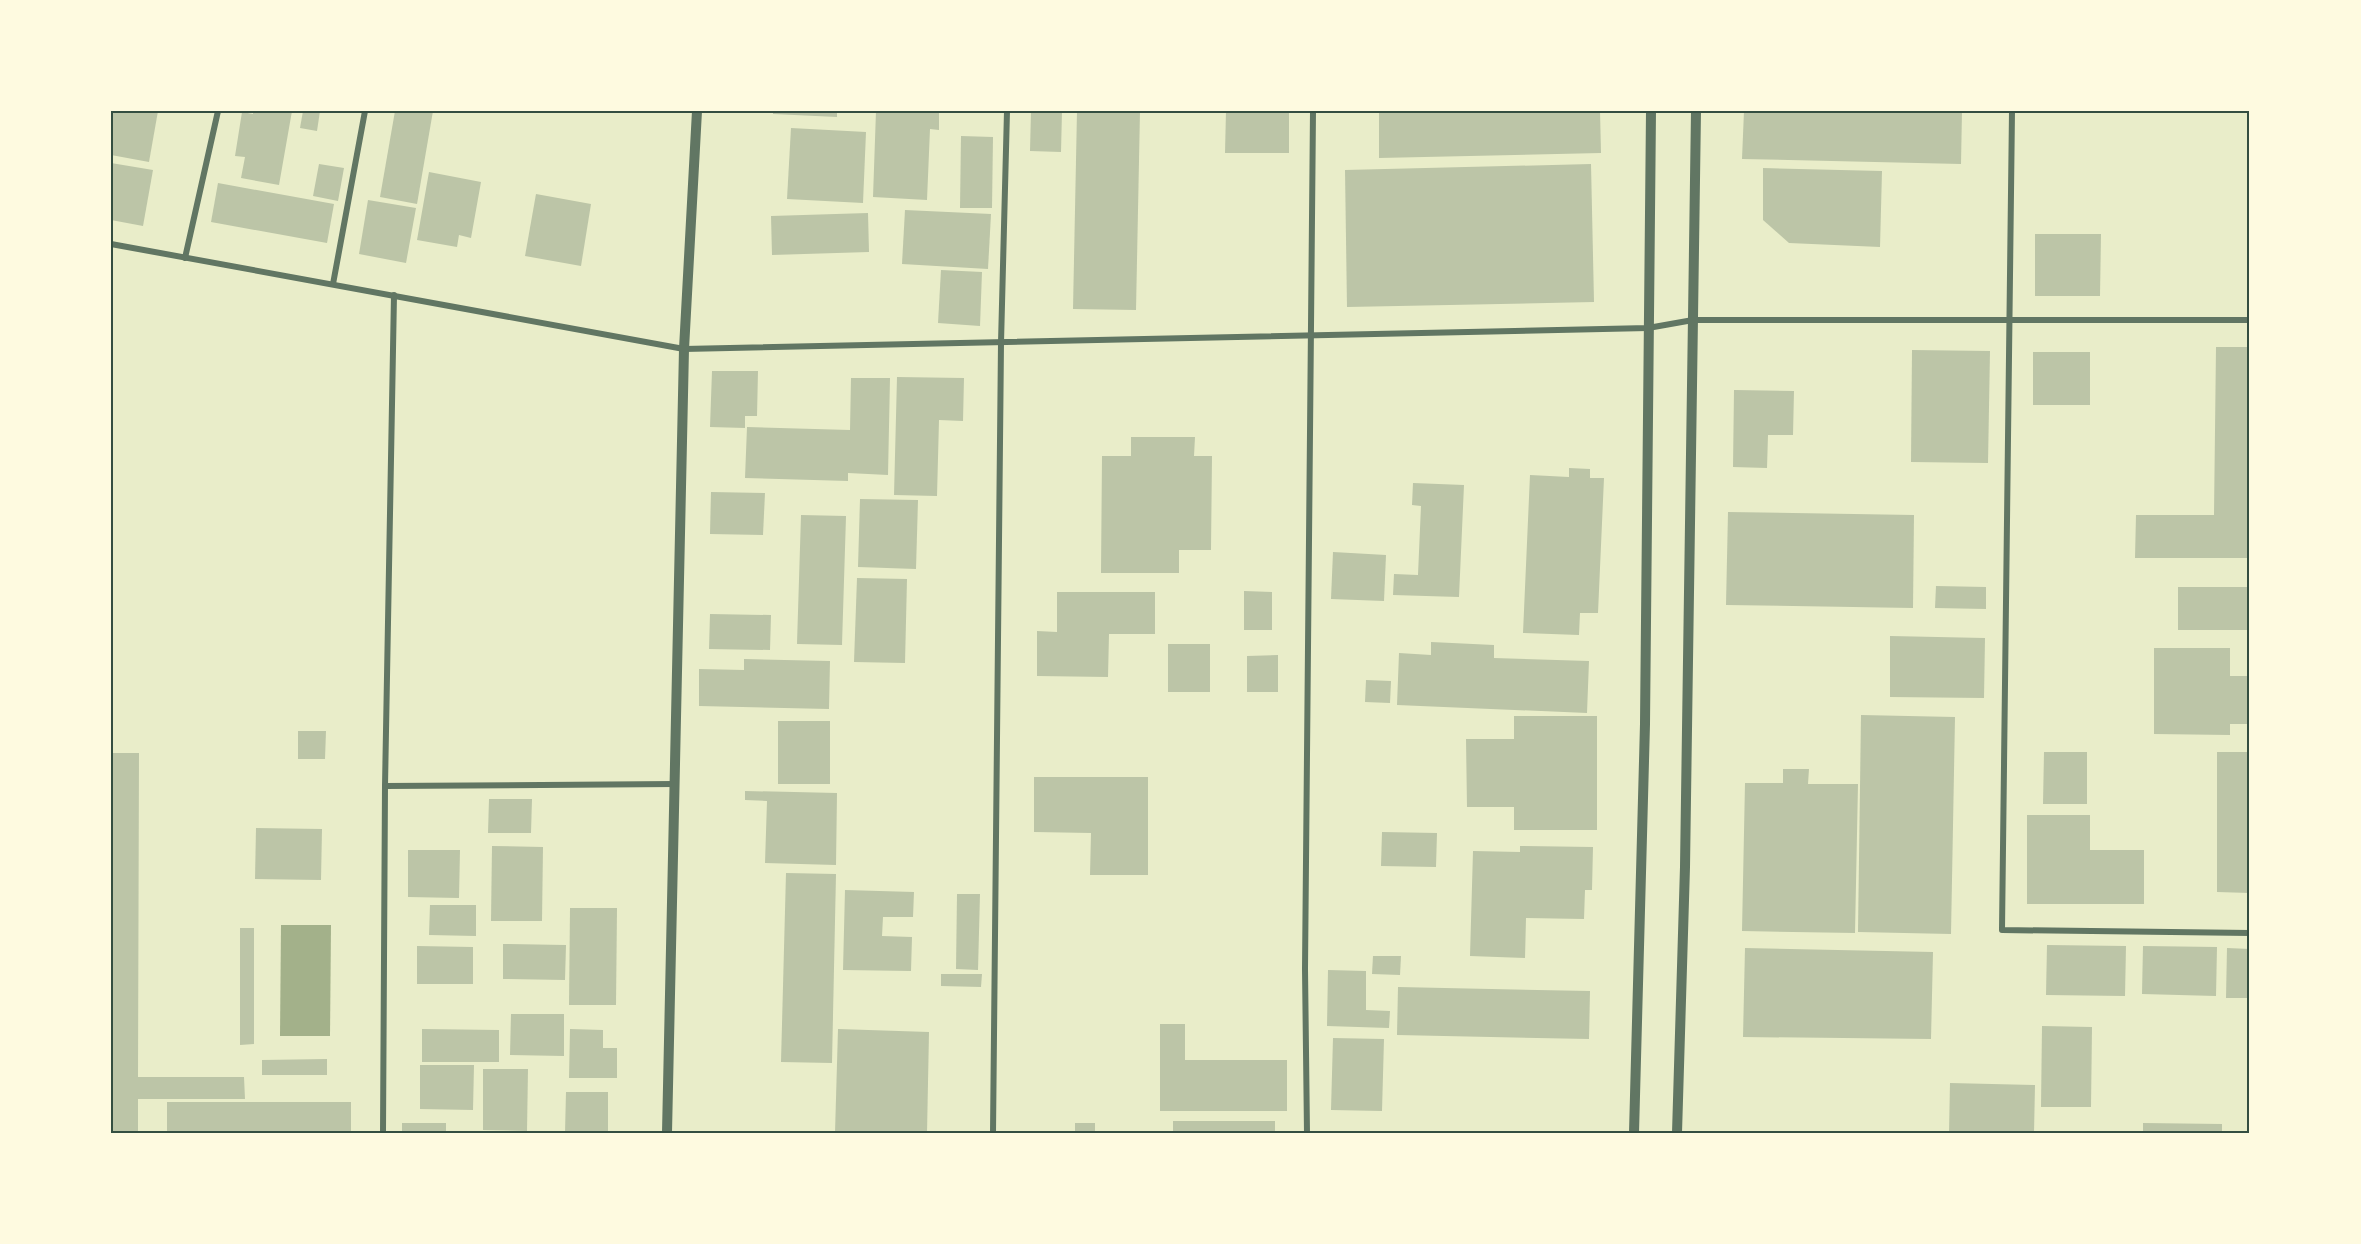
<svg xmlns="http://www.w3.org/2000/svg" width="2361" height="1244" font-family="'PT Sans',sans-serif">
<rect width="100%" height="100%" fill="#e9edc9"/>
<path fill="#a3b18a" d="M281,925H331L330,1036H280Z"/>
<g fill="#bcc5a7">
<path d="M111,111H158L149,162L111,155Z"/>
<path d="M253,111H292L279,185L241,178L245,157L235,156L242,112L253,114Z"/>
<path d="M303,111H320L317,131L300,128Z"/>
<path d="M395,111H433L417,204L380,197Z"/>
<path d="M773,111H837V117L773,114Z"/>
<path d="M876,111H939V130L930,129L927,200L873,197Z"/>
<path d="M1031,111H1062L1061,152L1030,151Z"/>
<path d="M1077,111H1140L1136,310L1073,309Z"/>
<path d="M1226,111H1289V153H1225Z"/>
<path d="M1379,111H1600L1601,153L1379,158Z"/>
<path d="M1744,111H1962L1961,164L1742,159Z"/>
<path d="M791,128L866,132L863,203L787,199Z"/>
<path d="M961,136L993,137L992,208H960Z"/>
<path d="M111,163L153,170L143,226L111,220Z"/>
<path d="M319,164L344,168L338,201L313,196Z"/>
<path d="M1591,164L1594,302L1347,307L1345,170Z"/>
<path d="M1763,168L1882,171L1880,247L1789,243L1763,220Z"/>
<path d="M429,172L481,182L471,238L459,235L457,247L417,240Z"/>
<path d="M218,183L334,204L327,243L211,222Z"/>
<path d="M536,194L591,204L581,266L525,256Z"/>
<path d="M368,200L416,208L406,263L359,254Z"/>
<path d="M905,210L991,214L988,269L902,264Z"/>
<path d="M868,213L869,252L772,255L771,216Z"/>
<path d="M2035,234H2101L2100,296H2035Z"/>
<path d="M941,270L982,272L980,326L938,323Z"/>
<path d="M2216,347H2250V558H2135L2136,515H2214Z"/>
<path d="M1912,350L1990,351L1988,463L1911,462Z"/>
<rect x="2033" y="352" width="57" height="53"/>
<path d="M712,371H758L757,416H745V428L710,427Z"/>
<path d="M897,377L964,378L963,421L939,420L937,496L894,495Z"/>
<path d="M851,378H890L888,475L848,473V481L745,478L747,427L850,430Z"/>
<path d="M1734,390L1794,391L1793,435H1768L1767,468L1733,467Z"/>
<path d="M1131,437H1195L1194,456H1212L1211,550H1179V573H1101L1102,456H1131Z"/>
<path d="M1569,468L1590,469V478H1604L1598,613H1580L1579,635L1523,633L1530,475L1569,477Z"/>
<path d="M1413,483L1464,485L1459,597L1393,595L1394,574L1418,575L1421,506L1412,505Z"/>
<path d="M711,492L765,493L763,535L710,534Z"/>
<path d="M860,499L918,500L916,569L858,567Z"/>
<path d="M1728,512L1914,515L1913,608L1726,605Z"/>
<path d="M801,515L846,516L842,645L797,644Z"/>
<path d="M1333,552L1386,555L1384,601L1331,599Z"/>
<path d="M857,578L907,579L905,663L854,662Z"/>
<path d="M1936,586L1986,587V609L1935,608Z"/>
<rect x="2178" y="587" width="72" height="43"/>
<path d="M1244,591L1272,592V630H1244Z"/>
<path d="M1057,592H1155V634H1109L1108,677L1037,676V631L1057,632Z"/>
<path d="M710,614L771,615L770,650L709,649Z"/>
<path d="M1890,636L1985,638L1984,698L1890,697Z"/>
<path d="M1431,642L1494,645V658L1589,661L1587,713L1397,705L1399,653L1431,655Z"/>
<rect x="1168" y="644" width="42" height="48"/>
<path d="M2154,648H2230V676H2250V724H2230V735L2154,734Z"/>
<path d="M1278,655V692H1247V656Z"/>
<path d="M744,659L830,661L829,709L699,706V669L744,670Z"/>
<path d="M1366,680L1391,681L1390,703L1365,702Z"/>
<path d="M1861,715L1955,717L1951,934L1858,932Z"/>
<path d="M1514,716H1597V830H1514V807H1467L1466,739H1514Z"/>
<rect x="778" y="721" width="52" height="63"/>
<path d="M298,731H326L325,759H298Z"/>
<path d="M2044,752H2087V804H2043Z"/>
<path d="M2217,752H2250V893L2217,892Z"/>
<path d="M111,753H139L138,1077H244L245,1099H138V1133H111Z"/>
<path d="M1783,769H1809L1808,784H1858L1855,933L1742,931L1745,783H1783Z"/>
<path d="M1034,777H1148V875H1090L1091,833L1034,832Z"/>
<path d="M745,791L837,793L836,865L765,863L767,801L745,800Z"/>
<path d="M489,799H532L531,833H488Z"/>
<path d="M2027,815H2090V850H2144V904H2027Z"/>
<path d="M256,828L322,829L321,880L255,879Z"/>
<path d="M1382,832L1437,833L1436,867L1381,866Z"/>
<path d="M492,846L543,847L542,921H491Z"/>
<path d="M1520,846L1593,847L1592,890H1585L1584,919L1526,918L1525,958L1470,956L1473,851L1520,852Z"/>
<path d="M408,850H460L459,898L408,897Z"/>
<path d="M786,873L836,874L832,1063L781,1062Z"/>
<path d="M845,890L914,892L913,917H883L882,936L912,937L911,971L843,970Z"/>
<path d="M957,894H980L978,970L956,969Z"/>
<path d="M430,905H476V936L429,935Z"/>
<path d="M570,908H617L616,1005H569Z"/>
<path d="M240,928H254V1044L240,1045Z"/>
<path d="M503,944L566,945L565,980L503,979Z"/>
<path d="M2047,945L2126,946L2125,996L2046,995Z"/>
<path d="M417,946L473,947V984H417Z"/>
<path d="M2143,946L2217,947L2216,996L2142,994Z"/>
<path d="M1745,948L1933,952L1931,1039L1743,1037Z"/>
<path d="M2227,948L2250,949V998H2226Z"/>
<path d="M1373,956H1401L1400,975L1372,974Z"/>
<path d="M1328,970L1366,971V1010L1390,1011L1389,1028L1327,1026Z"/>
<path d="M941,974H982L981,987L941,986Z"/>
<path d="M1398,987L1590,991L1589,1039L1397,1035Z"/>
<path d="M511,1014H564V1056L510,1055Z"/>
<path d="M1160,1024H1185V1060H1287V1111H1160Z"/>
<path d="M2042,1026L2092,1027L2091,1107H2041Z"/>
<path d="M422,1029L499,1030V1062H422Z"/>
<path d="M570,1029L603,1030V1048H617V1078H569Z"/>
<path d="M838,1029L929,1032L927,1133H835Z"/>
<path d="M1333,1038L1384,1039L1382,1111L1331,1110Z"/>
<path d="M327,1059V1075H262V1060Z"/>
<path d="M420,1065H474L473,1110L420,1109Z"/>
<path d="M483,1069H528L527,1131L483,1130Z"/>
<path d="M1950,1083L2035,1085L2034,1133H1949Z"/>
<path d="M566,1092H608V1133H565Z"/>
<rect x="167" y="1102" width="184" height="31"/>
<rect x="1173" y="1121" width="102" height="12"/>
<rect x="402" y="1123" width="44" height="10"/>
<rect x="1075" y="1123" width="20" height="10"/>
<path d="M2143,1123L2222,1124V1133H2143Z"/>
</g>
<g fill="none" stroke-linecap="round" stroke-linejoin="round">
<g stroke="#617663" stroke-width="6">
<path d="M2012,111L2002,930L2250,933"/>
<path d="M111,244L684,349L1648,328L1693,320H2250"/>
<path d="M185,258L218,111"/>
<path d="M333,284L365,111"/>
<path d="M385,786L675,784"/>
<path d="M383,1133L385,786L394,295"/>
<path d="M993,1133L1001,343L1007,111"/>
<path d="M1307,1133L1305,969L1313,111"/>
</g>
<g stroke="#617663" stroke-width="10">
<path d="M667,1133L684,349L697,111"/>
<path d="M1634,1133L1645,724L1651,111"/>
<path d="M1677,1133L1685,867L1696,111"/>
</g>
</g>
<rect width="2361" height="1244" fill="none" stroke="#fefae0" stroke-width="225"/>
<rect x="112" y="112" width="2136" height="1020" fill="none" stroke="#344e41" stroke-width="2"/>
</svg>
